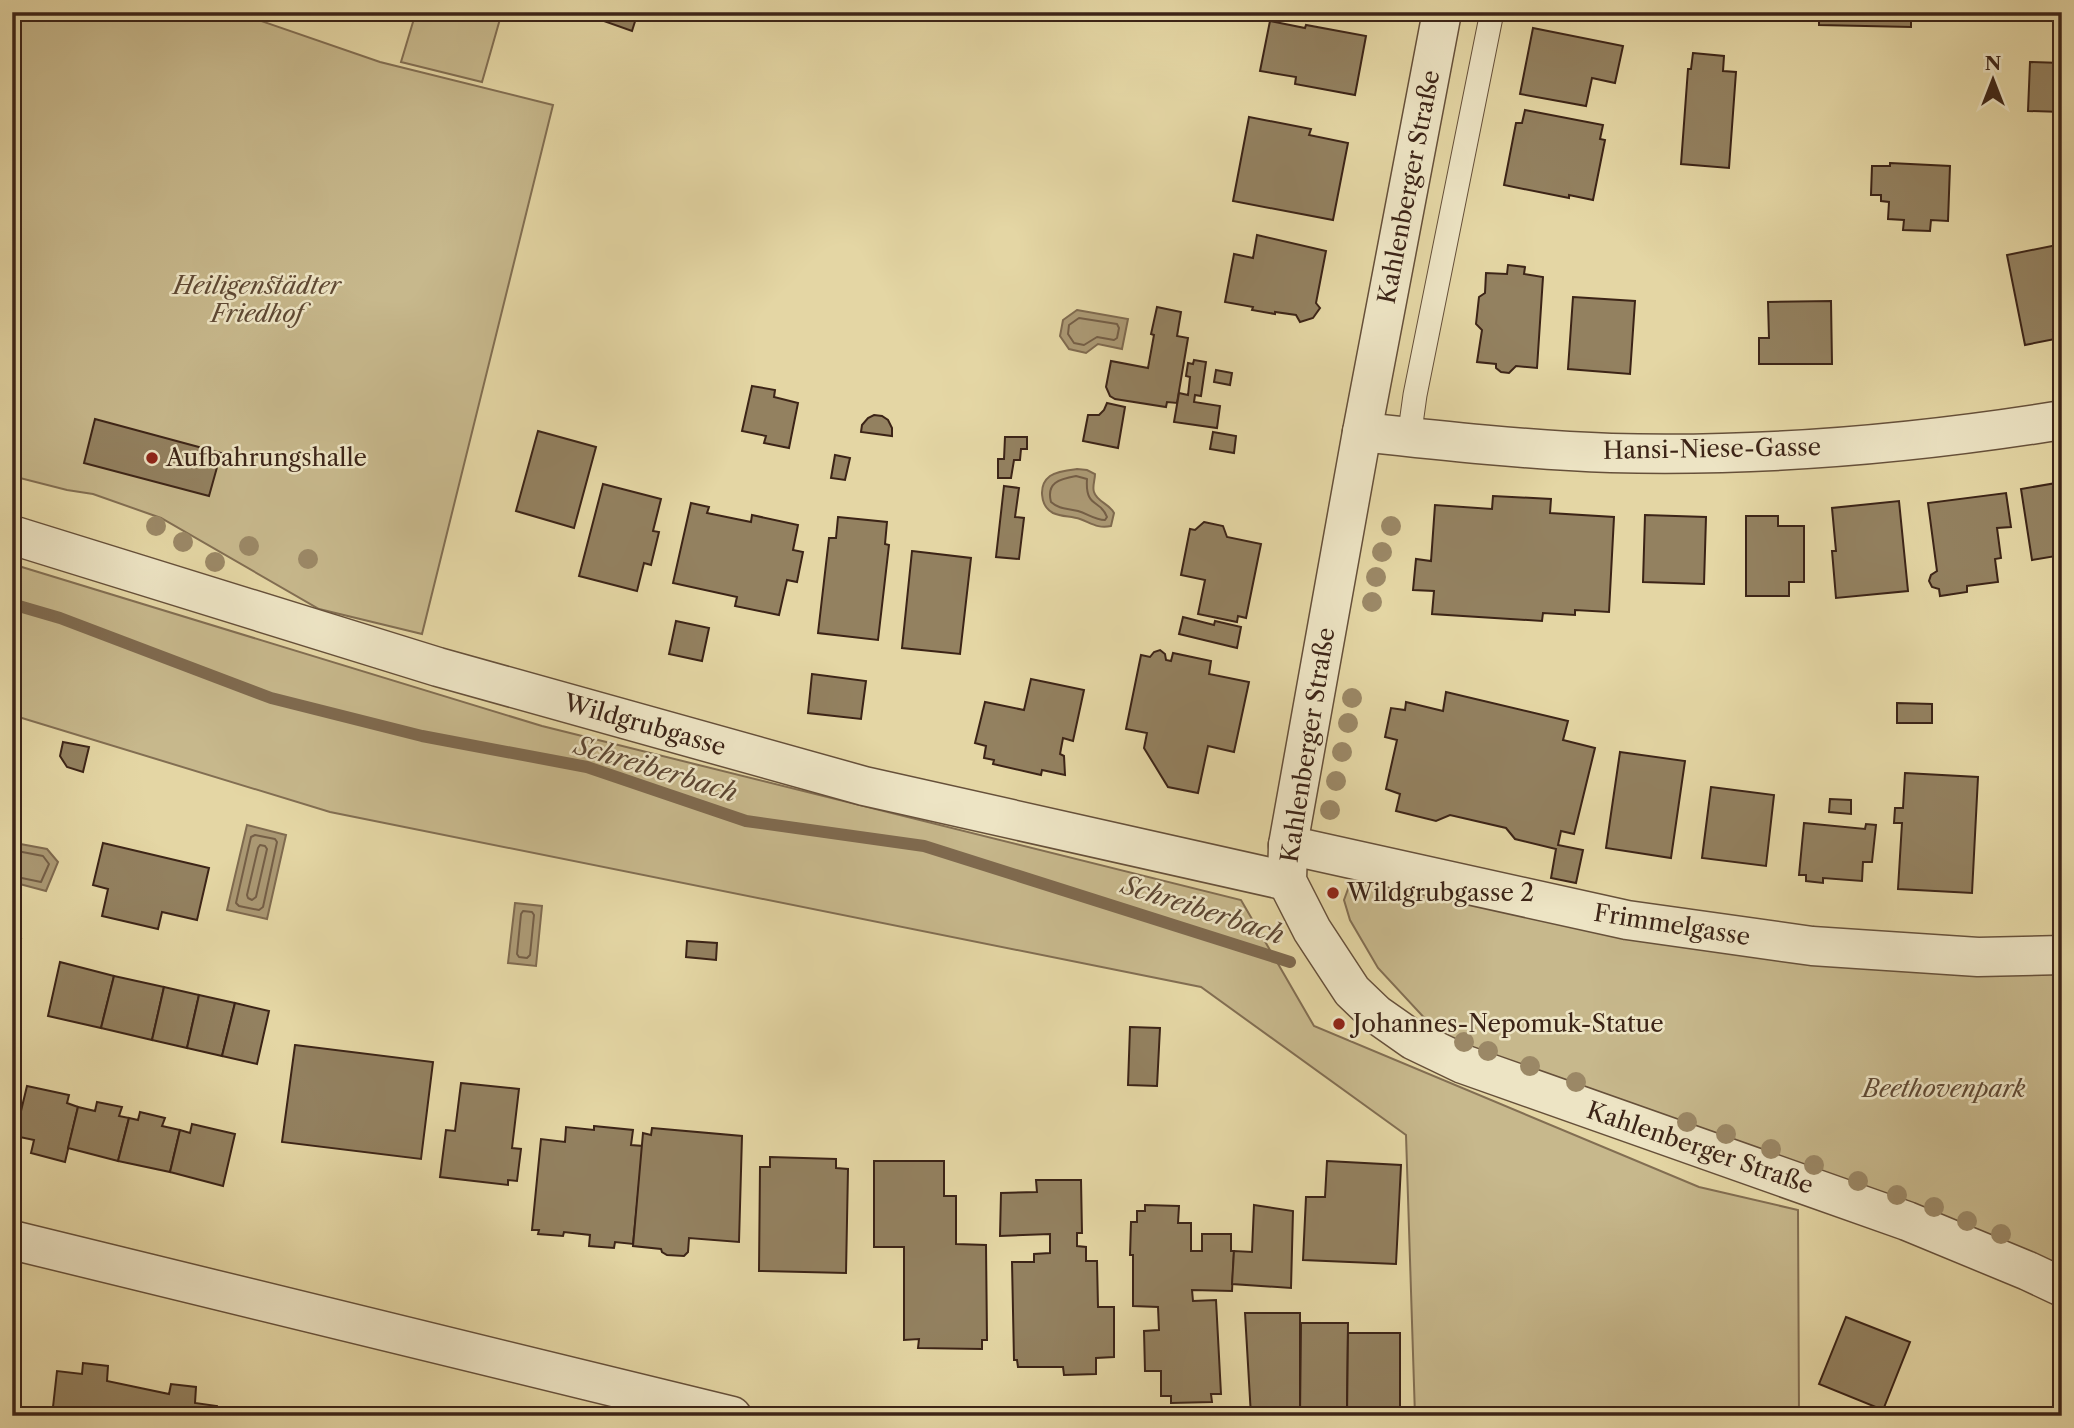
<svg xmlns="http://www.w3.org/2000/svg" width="2074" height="1428" font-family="'Libre Caslon Text',serif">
<rect width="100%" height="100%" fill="#e4d6a4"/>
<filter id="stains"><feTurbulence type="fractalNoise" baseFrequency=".00286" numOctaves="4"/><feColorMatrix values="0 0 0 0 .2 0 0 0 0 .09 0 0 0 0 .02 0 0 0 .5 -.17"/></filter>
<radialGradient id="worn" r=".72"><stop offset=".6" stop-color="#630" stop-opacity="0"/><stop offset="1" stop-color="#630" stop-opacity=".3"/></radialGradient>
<g fill="#c7b88c" stroke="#826e52" stroke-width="2">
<path d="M12,12H235L380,62L553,105L422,634L319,609L161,518L93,494L67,490L12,476Z"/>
<path d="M416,12H502L482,82L401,62Z"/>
<path d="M12,564L542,726L1241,900L1314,1026L1699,1187L1798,1210L1799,1416H1415L1406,1135L1201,987L330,812L12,715Z"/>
<path d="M1381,878L2062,972V1267L1443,1038L1378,968L1350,920L1344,900L1351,881Z"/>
</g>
<g fill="#ab9974" stroke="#7f6a4f" stroke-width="2">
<path d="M1077,310L1128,319L1122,349L1098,344L1086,353L1069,349L1060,336L1063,320Z"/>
<path d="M1077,469L1087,470L1095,474C1095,480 1092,487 1094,492C1097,502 1110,504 1114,513L1111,526C1098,529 1091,523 1080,519C1071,516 1062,517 1053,513C1040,506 1038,485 1050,476C1057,471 1068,470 1077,469Z"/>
<path d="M247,825L286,835L267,919L227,910Z"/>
<path d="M15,843L47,849L58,862L46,891L12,882V854Z"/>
<path d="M515,903L542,906L536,966L508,963Z"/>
</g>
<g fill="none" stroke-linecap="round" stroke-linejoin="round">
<g stroke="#745e46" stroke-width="2">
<path d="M1079,318L1117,324L1119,328L1117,338L1114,340L1097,337L1084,345L1074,343L1068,334L1069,325Z"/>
<path d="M1076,476L1087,479C1085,509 1101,499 1107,517L1105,520C1095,520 1088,514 1078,511C1068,508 1060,510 1051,502C1046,483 1059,479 1076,476Z"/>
<path d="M255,835L275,839L277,842L263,907L259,910L239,906L236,903L251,837Z"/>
<path d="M260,845L265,846L267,849L256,897L252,900L248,898L247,895L258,848Z"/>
<path d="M12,850L43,856L49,864L41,882L12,876"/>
<path d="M523,911L532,912L534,915L530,955L527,958L519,957L517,954L521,914Z"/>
</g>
<path stroke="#7f6a4f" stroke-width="12" d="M12,604L60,618L271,698L422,736L587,767L746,821L924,846L1290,962"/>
</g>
<g fill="#938160" stroke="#3c2417" stroke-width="2">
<path d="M601,12H638L632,31L598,19Z"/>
<path d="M1614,12H1638L1635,19Z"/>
<path d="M1784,12H1915V17H1911V27L1819,25V20L1784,19Z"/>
<path d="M1270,21L1305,28L1306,25L1366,36L1355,95L1295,84L1296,77L1260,71Z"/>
<path d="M1533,28L1623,46L1615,83L1592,78L1586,106L1520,94Z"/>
<path d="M1693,53L1724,56L1723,71L1736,72L1729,168L1681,164L1688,69H1691Z"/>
<path d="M2030,62L2062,63V112L2028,111Z"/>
<path d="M1525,110L1603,125L1600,139L1605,140L1593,200L1569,195V198L1504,185L1516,123H1522Z"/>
<path d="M1249,117L1311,129L1309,135L1348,143L1333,220L1233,201Z"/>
<path d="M1890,163L1950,166L1948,221L1931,220L1930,231L1903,230L1904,220L1888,219L1889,202L1881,201V195H1871L1872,166H1890Z"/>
<path d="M1257,235L1326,251L1316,303L1320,308L1313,318L1300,322L1296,315L1275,312V314L1252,310L1253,307L1225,302L1234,254L1253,258Z"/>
<path d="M2062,244V330L2053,332L2055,339L2025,345L2007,255Z"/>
<path d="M1508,265L1525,267L1524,274L1543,277L1537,368L1516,366L1509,373L1501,372L1496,368V364L1477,362L1482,330L1476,324L1479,297L1485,293L1486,273L1507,274Z"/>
<path d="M1573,297L1635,301L1630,374L1568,369Z"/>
<path d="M1831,301L1832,364H1759V338H1769L1768,302Z"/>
<path d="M1157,307L1181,312L1177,336L1188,338L1177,403L1167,402L1166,407L1115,399L1110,396L1106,387L1111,361L1148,368L1154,335L1151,334Z"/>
<path d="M1194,360L1206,362L1201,396L1195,395L1194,402L1220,406L1217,428L1174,422L1179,393L1188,395L1190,377L1186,376L1188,363L1193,364Z"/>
<path d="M1216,370L1232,373L1230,385L1214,382Z"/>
<path d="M752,386L775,390L774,397L798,403L789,448L764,443L766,436L742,431Z"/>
<path d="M1107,403L1125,407L1118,448L1083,441L1088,415H1099L1104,410Z"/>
<path d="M874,415L882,416L888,420L892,428V436L861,432L862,425L868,418Z"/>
<path d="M95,419L221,453L209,496L84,463Z"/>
<path d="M538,431L596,447L574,528L516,511Z"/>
<path d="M1213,432L1236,436L1234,453L1210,449Z"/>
<path d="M1005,437H1027V449H1021L1020,460H1014L1011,478H998V459H1004Z"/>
<path d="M835,455L850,458L845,480L831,478Z"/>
<path d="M2062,482V555L2032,560L2021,489Z"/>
<path d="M603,484L661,499L653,531L659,532L651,565L644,563L637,591L579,576Z"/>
<path d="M1004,486L1019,488L1015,517L1024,518L1019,559L996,557Z"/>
<path d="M2006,493L2011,527L1997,528L2001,558L1995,559L1998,582L1967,586V592L1940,596L1939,589L1932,587L1929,581L1931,575L1937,571L1928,503Z"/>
<path d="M1493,496L1551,499L1550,513L1614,517L1609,612L1575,610V615L1543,613L1542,621L1432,614L1434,591L1413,590L1416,559L1431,561L1435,505L1492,509Z"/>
<path d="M1899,501L1908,591L1836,598L1832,551H1836L1832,508Z"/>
<path d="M691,503L709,507L707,513L751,522L752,515L798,525L793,550L803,552L797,582L787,580L779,615L735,606L737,597L673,583Z"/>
<path d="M1645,515L1706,517L1704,584L1643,582Z"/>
<path d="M1746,516H1778V526H1804V582H1789V596H1746Z"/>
<path d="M838,517L887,522L885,544L889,545L878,640L818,633L829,538H836Z"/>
<path d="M1204,522L1223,526L1227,537L1261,544L1246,618L1238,616L1237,622L1198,614L1205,580L1181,575L1190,529L1195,530Z"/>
<path d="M912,551L971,558L960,654L902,648Z"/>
<path d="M1183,617L1214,625L1215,621L1241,627L1237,648L1179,634Z"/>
<path d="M676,621L709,628L702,661L669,654Z"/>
<path d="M1160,650L1165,654L1166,660L1171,661L1173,653L1211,661L1209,674L1249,682L1234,752L1208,746L1198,793L1168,787L1144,748L1147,733L1126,729L1141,655L1150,657L1154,652Z"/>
<path d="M812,674L866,681L861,719L808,713Z"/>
<path d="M1031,679L1084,690L1073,741L1063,738L1060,754L1064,756L1065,775L1042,770L1041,775L993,764L994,760L984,758L986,746L975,743L985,702L1024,710Z"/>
<path d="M1446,692L1568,721L1563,740L1595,748L1574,834L1561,831L1558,845L1583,850L1576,883L1551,878L1556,849L1515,839L1506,828L1450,815L1436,821L1396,811L1400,794L1386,789L1397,740L1385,737L1391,708L1405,710L1406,702L1443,711Z"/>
<path d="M1897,703L1932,704V723H1897Z"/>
<path d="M63,742L89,747L83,772L67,767L60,756Z"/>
<path d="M1620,752L1685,761L1671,858L1606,848Z"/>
<path d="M1905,773L1978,777L1972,893L1898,889L1902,823H1894L1895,808H1903Z"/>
<path d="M1711,787L1774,795L1766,866L1702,858Z"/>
<path d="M1830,799L1851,800V814L1829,812Z"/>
<path d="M1804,823L1865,829L1866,824L1876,825L1872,862H1863L1862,881L1823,878V883L1806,881V875H1799Z"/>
<path d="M103,843L209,868L197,920L162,912L158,929L102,916L108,889L93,885Z"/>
<path d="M12,936L21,939L15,960H12Z"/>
<path d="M687,941L717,943L716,960L686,957Z"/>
<path d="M60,962L114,976L101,1028L48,1016Z"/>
<path d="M114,976L164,987L152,1040L101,1028Z"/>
<path d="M164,987L199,995L187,1048L152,1040Z"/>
<path d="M199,995L235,1003L222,1056L187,1048Z"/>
<path d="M235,1003L269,1011L257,1064L222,1056Z"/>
<path d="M1130,1027L1160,1028L1157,1086L1128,1085Z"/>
<path d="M295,1045L433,1062L421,1159L282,1142Z"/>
<path d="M461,1083L519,1089L512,1148L521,1149L517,1181L508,1180V1185L440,1177L446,1130L455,1131Z"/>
<path d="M27,1086L69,1095L67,1103L78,1107L65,1162L31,1153L34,1140L15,1136Z"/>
<path d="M97,1102L122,1107L119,1116L129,1118L118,1161L68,1148L78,1107L95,1111Z"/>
<path d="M140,1112L165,1118L162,1126L180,1130L170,1172L118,1161L129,1118L138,1120Z"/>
<path d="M192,1124L235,1134L223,1186L170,1172L180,1130L190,1133Z"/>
<path d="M594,1126L633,1130L631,1145L643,1146L633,1244L615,1242L614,1248L589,1246L590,1235L564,1232L563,1236L538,1234L539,1230H532L541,1139L565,1142L566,1127L594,1130Z"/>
<path d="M652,1128L742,1136L739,1242L689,1238L688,1252L684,1256L667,1255L662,1252L661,1249L633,1246L643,1133L651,1135Z"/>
<path d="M770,1157L836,1159V1168L848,1169L846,1273L759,1271L760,1167H770Z"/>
<path d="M874,1161H944V1196H956V1244L986,1245L987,1340H982V1349L918,1348L919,1339L904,1340V1247H874Z"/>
<path d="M1327,1161L1401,1165L1396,1264L1303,1260L1306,1197H1325Z"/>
<path d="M1036,1180H1081L1082,1233H1077V1246L1086,1247V1261H1097L1098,1307H1114V1357L1096,1358V1374L1064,1375L1063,1367H1018L1017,1360H1014L1012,1262H1034V1254L1050,1253V1234L1000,1236L1001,1193L1037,1192Z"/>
<path d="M1145,1205L1179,1206L1178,1223H1191V1251H1202V1234H1231V1251H1234L1232,1291L1192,1290L1193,1301L1216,1300L1221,1394H1211L1212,1402L1171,1403V1396H1161V1371H1145L1144,1331L1159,1330L1158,1307L1133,1306V1255H1130L1131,1222H1137V1211H1145Z"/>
<path d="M1254,1205L1293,1211L1291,1288L1232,1284L1234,1251L1252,1252Z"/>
<path d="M1245,1313H1300V1416H1251Z"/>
<path d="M1846,1317L1910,1342L1883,1410L1819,1384Z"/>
<path d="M1301,1323H1348L1347,1416H1300Z"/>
<path d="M1348,1333H1400V1416H1347Z"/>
<path d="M83,1363L108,1366L107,1381L169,1394L171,1384L196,1387L195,1403L217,1406L216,1416H52L57,1371L82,1374Z"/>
</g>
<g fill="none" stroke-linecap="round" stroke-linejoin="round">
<g stroke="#66503a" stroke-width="25">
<path id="service" d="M1409,438L1415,395L1492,12"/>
</g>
<g stroke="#66503a" stroke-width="41">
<g id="minor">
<path d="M1442,12L1362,432L1288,845L1287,881L1312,930L1352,991L1376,1014L1413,1040L1463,1064L1907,1221L2028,1271L2062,1287"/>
<path d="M1362,432C1444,441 1528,450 1611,453C1762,457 1913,444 2062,420"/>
<path d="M12,535L438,667L864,786L1287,881"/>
<path d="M1288,845L1627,920L1812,946L1978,957L2062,955"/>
<path d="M12,1240L732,1416"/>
</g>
</g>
<use href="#service" stroke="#ede4c4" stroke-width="23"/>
<use href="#minor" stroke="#ede4c4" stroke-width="38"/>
</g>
<g fill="#9b8866">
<circle cx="156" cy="526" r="10"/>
<circle cx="1391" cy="526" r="10"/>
<circle cx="183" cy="542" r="10"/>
<circle cx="249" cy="546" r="10"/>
<circle cx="1382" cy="552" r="10"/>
<circle cx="308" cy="559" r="10"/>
<circle cx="215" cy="562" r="10"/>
<circle cx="1376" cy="577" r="10"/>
<circle cx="1372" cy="602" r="10"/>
<circle cx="1352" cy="698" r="10"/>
<circle cx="1348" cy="723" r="10"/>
<circle cx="1342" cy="752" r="10"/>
<circle cx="1336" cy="781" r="10"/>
<circle cx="1330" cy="810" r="10"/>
<circle cx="1464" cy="1042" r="10"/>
<circle cx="1488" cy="1051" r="10"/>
<circle cx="1530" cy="1066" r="10"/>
<circle cx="1576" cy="1082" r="10"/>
<circle cx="1687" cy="1122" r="10"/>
<circle cx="1726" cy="1134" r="10"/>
<circle cx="1771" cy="1149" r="10"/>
<circle cx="1814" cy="1165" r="10"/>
<circle cx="1858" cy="1181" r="10"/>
<circle cx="1897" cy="1195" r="10"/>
<circle cx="1934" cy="1207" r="10"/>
<circle cx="1967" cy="1221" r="10"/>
<circle cx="2001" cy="1234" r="10"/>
</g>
<g fill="#8f2418" stroke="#ede4c4" stroke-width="2.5">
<circle cx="152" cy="458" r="7"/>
<circle cx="1333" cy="893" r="7"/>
<circle cx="1339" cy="1024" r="7"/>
</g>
<g text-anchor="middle" stroke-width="5" stroke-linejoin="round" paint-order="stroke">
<g font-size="24" fill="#3c2417" stroke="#ede4c4">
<text transform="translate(1409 187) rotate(-79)" y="8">Kahlenberger Straße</text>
<text transform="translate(1712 449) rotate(-1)" y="8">Hansi-Niese-Gasse</text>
<text transform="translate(645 725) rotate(16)" y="8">Wildgrubgasse</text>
<text transform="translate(1308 745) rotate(-81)" y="8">Kahlenberger Straße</text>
<text transform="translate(1672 925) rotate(9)" y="8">Frimmelgasse</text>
<text transform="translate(1700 1148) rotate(19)" y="8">Kahlenberger Straße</text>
</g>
<g font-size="24" font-style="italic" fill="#5f4934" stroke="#ede4c4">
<text x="257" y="294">Heiligenstädter<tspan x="257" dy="28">Friedhof</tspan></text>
<text x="1944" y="1097">Beethovenpark</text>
</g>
<g font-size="24" fill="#3c2417" stroke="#ede4c4" text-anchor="start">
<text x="166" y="466">Aufbahrungshalle</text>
<text x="1347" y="901">Wildgrubgasse 2</text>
<text x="1353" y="1032">Johannes-Nepomuk-Statue</text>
</g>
<g font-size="26" font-style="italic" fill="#5d4733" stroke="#ede4c4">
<text transform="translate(656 769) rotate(17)" y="9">Schreiberbach</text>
<text transform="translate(1203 910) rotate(18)" y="9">Schreiberbach</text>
</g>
</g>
<rect width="2074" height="1428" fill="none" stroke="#e4d6a4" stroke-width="42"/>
<rect x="14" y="14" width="2046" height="1400" fill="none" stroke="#3c2417" stroke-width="3.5"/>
<rect x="21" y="21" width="2032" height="1386" fill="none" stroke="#3c2417" stroke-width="2"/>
<g transform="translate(1993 80)" stroke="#ede4c4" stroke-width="5" paint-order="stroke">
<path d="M0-5L12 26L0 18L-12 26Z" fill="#3c2417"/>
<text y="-10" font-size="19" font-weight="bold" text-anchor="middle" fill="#3c2417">N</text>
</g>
<rect width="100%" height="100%" filter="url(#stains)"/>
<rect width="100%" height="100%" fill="url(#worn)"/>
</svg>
